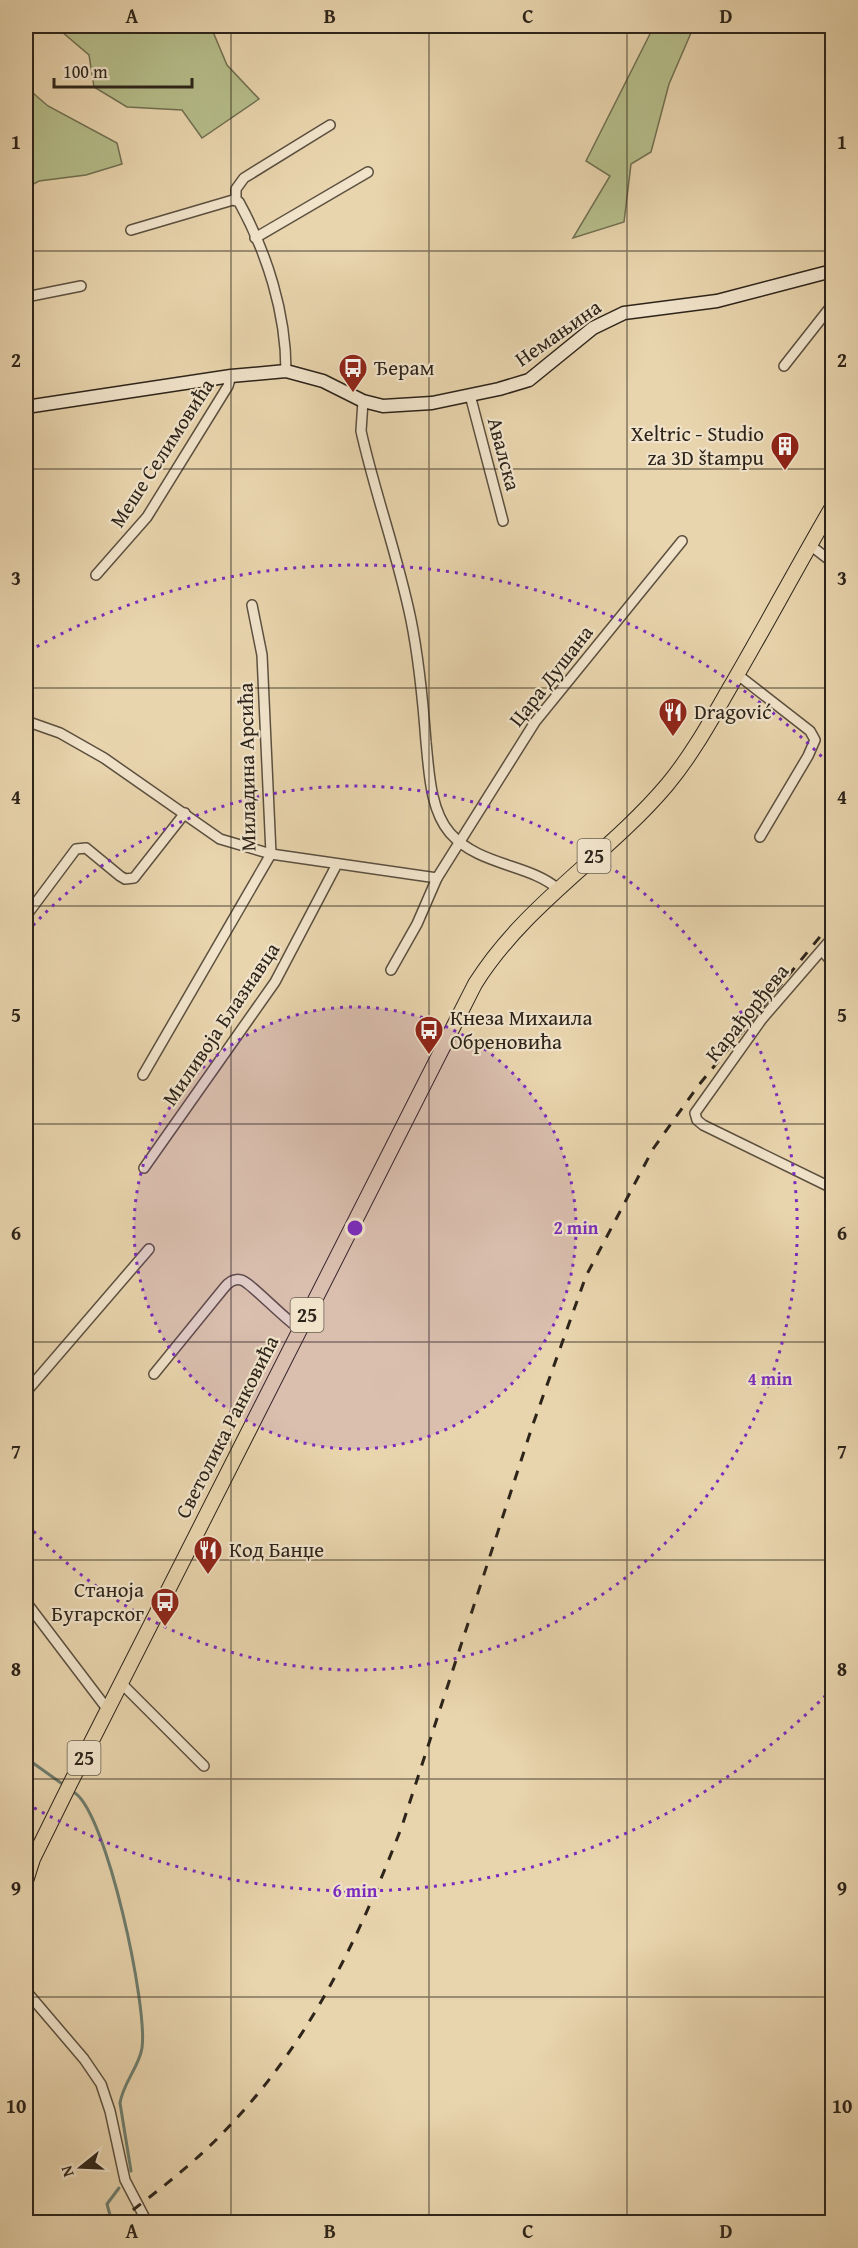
<svg xmlns="http://www.w3.org/2000/svg" width="858" height="2248" font-family="'Gentium Book Plus',serif">
<rect width="100%" height="100%" fill="#e8d4ad"/>
<filter id="stains"><feTurbulence type="fractalNoise" baseFrequency=".00333" numOctaves="4"/><feColorMatrix values="0 0 0 0 .2 0 0 0 0 .09 0 0 0 0 .02 0 0 0 .5 -.17"/></filter>
<radialGradient id="worn" r=".72"><stop offset=".6" stop-color="#630" stop-opacity="0"/><stop offset="1" stop-color="#630" stop-opacity=".3"/></radialGradient>
<g fill="#b5bd8a" stroke="#717052" stroke-width="1.5">
<path d="M55,26H213L211,27L227,65L259,99L202,138L182,110L127,107L94,87L89,55Z"/>
<path d="M654,26H694L669,84L651,152L631,164L624,222L573,238L610,176L586,161Z"/>
<path d="M26,87L48,106L117,143L122,164L86,175L39,181L26,188Z"/>
</g>
<g fill="none" stroke-linecap="round" stroke-linejoin="round">
<g stroke="#6d7d6e" stroke-width="3">
<path d="M26,1758L61,1783"/>
<path d="M75,1793C107,1815 148,2007 142,2048C139,2067 123,2083 120,2103L131,2171"/>
<path d="M111,2219L107,2204L119,2188"/>
</g>
<g stroke="#5c503f" stroke-width="12">
<g id="street">
<path d="M236,200V189L244,178L330,125"/>
<path d="M131,230L233,200L239,202C267,253 286,313 286,371"/>
<path d="M255,238L368,172"/>
<path d="M26,297L81,286"/>
<path d="M784,366L832,305"/>
<path d="M470,395L503,521"/>
<path d="M363,401L361,431C375,494 398,556 411,620C419,660 423,702 426,742C429,771 430,810 450,833C479,866 530,864 558,889"/>
<path d="M810,545L832,562"/>
<path d="M96,575L147,517L228,386L231,376"/>
<path d="M738,675L810,731L815,740L808,756L760,837"/>
<path d="M26,721L60,733L104,758L220,839L271,854L437,878"/>
<path d="M26,916L76,849L86,848L120,876L125,879L134,878L185,813"/>
<path d="M832,938L762,1019L695,1113L697,1120L703,1125L832,1188"/>
<path d="M822,951L832,962"/>
<path d="M391,970L417,924L437,878L535,722L682,541"/>
<path d="M143,1075L271,854L262,655L252,605"/>
<path d="M144,1168L275,982L337,864"/>
<path d="M154,1374L224,1288C228,1283 234,1278 241,1280C249,1281 285,1320 300,1329"/>
<path d="M26,1392L149,1249"/>
<path d="M26,1602L108,1710"/>
<path d="M122,1684L204,1766"/>
<path d="M26,1991L84,2059L101,2084L110,2111L125,2180L147,2222"/>
</g>
</g>
<g stroke="#2d241a" stroke-width="15">
<path id="secondary" d="M26,407L231,376L286,371L323,381L363,401L383,406L432,403L499,389L529,380L593,328L624,313L717,301L832,271"/>
</g>
<g stroke="#2d241a" stroke-width="16">
<path id="primary" d="M26,1881L33,1859L72,1780L475,984C525,904 607,856 667,785C692,755 710,722 729,689C764,629 797,567 832,507"/>
</g>
<use href="#street" stroke="#f0e3ca" stroke-width="9"/>
<use href="#secondary" stroke="#f0e3ca" stroke-width="12"/>
<use href="#primary" stroke="#e8d4ad" stroke-width="14"/>
<path stroke="#2d241a" stroke-width="3" stroke-dasharray="10 10" stroke-linecap="butt" d="M117,2222C158,2191 200,2159 234,2121C313,2036 361,1933 402,1826L532,1427L586,1276L653,1149L698,1086L832,922"/>
</g>
<path fill="none" stroke="#2d241a" stroke-width="1.5" stroke-opacity="0.55" d="M231,26V2222M429,26V2222M627,26V2222M26,251H832M26,469H832M26,688H832M26,906H832M26,1124H832M26,1342H832M26,1560H832M26,1779H832M26,1997H832"/>
<circle cx="355" cy="1228" r="221" fill="#7b2cbf" fill-opacity=".12"/>
<g fill="none" stroke="#7b2cbf" stroke-width="3" stroke-dasharray="3 6">
<circle cx="355" cy="1228" r="221"/>
<path d="M27 932A442 442 0 1 1 27 1524"/>
<path d="M832 1689A663 663 0 0 1 29 1805M29 651A663 663 0 0 1 832 767"/>
</g>
<defs>
<g id="bus-pin" transform="scale(1.5)"><path d="M0 17L-7.5 6A9.5 9.5 0 1 1 7.5 6Z" fill="#8f2418" stroke="#f0e3ca"/><path d="M-5-6H5V4H4V6H2V4H-2V6H-4V4H-5ZM-3.5-4V0h7V-4ZM-3.5 1.2v1.5H-2V1.2ZM2 1.2v1.5H3.5V1.2Z" fill="#fff"/></g>
<g id="building-pin" transform="scale(1.5)"><path d="M0 17L-7.5 6A9.5 9.5 0 1 1 7.5 6Z" fill="#8f2418" stroke="#f0e3ca"/><path d="M-4-6H4V6H1V3H-1V6H-4ZM-2.5-4.3h1.7v1.8h-1.7ZM.8-4.3h1.7v1.8H.8ZM-2.5-1h1.7V.8h-1.7ZM.8-1h1.7V.8H.8Z" fill="#fff"/></g>
<g id="restaurant-pin" transform="scale(1.5)"><path d="M0 17L-7.5 6A9.5 9.5 0 1 1 7.5 6Z" fill="#8f2418" stroke="#f0e3ca"/><path d="M-5-6h1v4h1v-4h1v4h1v-4h1v5L-1.5 .5V6h-2V.5L-5-1ZM5-6V6H3V1.5H1.5Q1.5-4 5-6Z" fill="#fff"/></g>
</defs>
<g fill-rule="evenodd">
<use href="#bus-pin" x="353" y="368"/>
<use href="#building-pin" x="785" y="446"/>
<use href="#restaurant-pin" x="673" y="712"/>
<use href="#bus-pin" x="429" y="1030"/>
<use href="#restaurant-pin" x="208" y="1550"/>
<use href="#bus-pin" x="165" y="1602"/>
</g>
<g text-anchor="middle" stroke-width="4.5" stroke-linejoin="round" paint-order="stroke">
<g fill="#f0e3ca" stroke="#685d4f" stroke-width="1.5">
<rect x="577.5" y="839" width="33" height="34" rx="4.5"/>
<rect x="290.5" y="1298" width="33" height="34" rx="4.5"/>
<rect x="67.5" y="1741" width="33" height="34" rx="4.5"/>
</g>
<g font-size="20" font-weight="bold" fill="#2d241a">
<text x="594" y="863">25</text>
<text x="307" y="1322">25</text>
<text x="84" y="1765">25</text>
</g>
<g font-size="21" fill="#2d241a" stroke="#f0e3ca">
<text transform="translate(558 333) rotate(-35)" y="7">Немањина</text>
<text transform="translate(162 453) rotate(-57)" y="7">Меше Селимовића</text>
<text transform="translate(504 454) rotate(75)" y="7">Авалска</text>
<text transform="translate(551 676) rotate(-52)" y="7">Цара Душана</text>
<text transform="translate(247 767) rotate(-91)" y="7">Миладина Арсића</text>
<text transform="translate(747 1013) rotate(-51)" y="7">Карађорђева</text>
<text transform="translate(221 1024) rotate(-56)" y="7">Миливоја Блазнавца</text>
<text transform="translate(227 1427) rotate(-63)" y="7">Светолика Ранковића</text>
</g>
<g font-size="21" fill="#2d241a" stroke="#f0e3ca" text-anchor="start">
<text x="374" y="375">Ђерам</text>
<text x="764" y="441" text-anchor="end">Xeltric - Studio<tspan x="764" dy="24">za 3D štampu</tspan></text>
<text x="694" y="719">Dragović</text>
<text x="450" y="1025">Кнеза Михаила<tspan x="450" dy="24">Обреновића</tspan></text>
<text x="229" y="1557">Код Банџе</text>
<text x="144" y="1597" text-anchor="end">Станоја<tspan x="144" dy="24">Бугарског</tspan></text>
</g>
</g>
<circle cx="355" cy="1228" r="9" fill="#7b2cbf" stroke="#f0e3ca" stroke-width="3"/>
<g font-size="18" text-anchor="middle" font-weight="bold" fill="#7b2cbf" stroke="#f0e3ca" stroke-width="4.5" stroke-linejoin="round" paint-order="stroke">
<text x="576" y="1234">2 min</text>
<text x="770" y="1385">4 min</text>
<text x="355" y="1897">6 min</text>
</g>
<rect width="858" height="2248" fill="none" stroke="#e8d4ad" stroke-width="66"/>
<g transform="translate(81 2167) rotate(252)" stroke="#f0e3ca" stroke-width="4.5" paint-order="stroke">
<path d="M0-4.5L10 22L0 15L-10 22Z" fill="#2d241a"/>
<text y="-9" font-size="16" font-weight="bold" text-anchor="middle" fill="#2d241a">N</text>
</g>
<path d="M54 78v9h138v-9" fill="none" stroke="#2d241a" stroke-width="3"/>
<text x="63" y="78" font-size="18" fill="#2d241a" stroke="#f0e3ca" stroke-width="4.5" paint-order="stroke">100 m</text>
<rect x="33" y="33" width="792" height="2182" fill="none" stroke="#2d241a" stroke-width="2"/>
<g font-size="20" text-anchor="middle" font-weight="bold" fill="#2d241a">
<text x="132" y="23">A</text>
<text x="330" y="23">B</text>
<text x="528" y="23">C</text>
<text x="726" y="23">D</text>
<text x="16" y="149">1</text>
<text x="842" y="149">1</text>
<text x="16" y="367">2</text>
<text x="842" y="367">2</text>
<text x="16" y="585">3</text>
<text x="842" y="585">3</text>
<text x="16" y="804">4</text>
<text x="842" y="804">4</text>
<text x="16" y="1022">5</text>
<text x="842" y="1022">5</text>
<text x="16" y="1240">6</text>
<text x="842" y="1240">6</text>
<text x="16" y="1458">7</text>
<text x="842" y="1458">7</text>
<text x="16" y="1676">8</text>
<text x="842" y="1676">8</text>
<text x="16" y="1895">9</text>
<text x="842" y="1895">9</text>
<text x="16" y="2113">10</text>
<text x="842" y="2113">10</text>
<text x="132" y="2238">A</text>
<text x="330" y="2238">B</text>
<text x="528" y="2238">C</text>
<text x="726" y="2238">D</text>
</g>
<rect width="100%" height="100%" filter="url(#stains)"/>
<rect width="100%" height="100%" fill="url(#worn)"/>
</svg>
